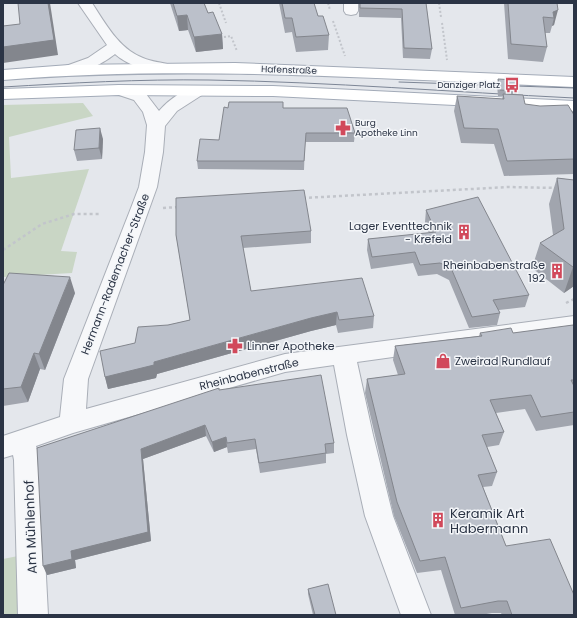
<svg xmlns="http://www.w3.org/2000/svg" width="577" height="618" font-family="Poppins,sans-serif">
<rect width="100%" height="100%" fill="#e4e7ec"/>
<g fill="#c9d6c5">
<path d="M83,103L93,116L9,137L11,178L89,169L61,251L77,252L72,273L3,277V105Z"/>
<path d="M23,555V615H3V559Z"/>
</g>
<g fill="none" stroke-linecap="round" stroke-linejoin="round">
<g stroke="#a9aeb7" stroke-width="2">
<g id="minor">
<path d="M78,3H92C105,23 119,49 143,58C152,62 161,62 171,65L173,68L171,71C154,75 127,65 115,54C104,63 78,77 63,73L61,70L63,67L88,58L107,45Z"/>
<path d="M344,3H358V11L356,14L351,15L346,14L344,11Z"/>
<path d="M119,85L146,94L159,111C168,100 191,83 205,87L207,90L205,93L177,111L165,126L163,152L157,187L88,379L86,409L285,354L574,316V332L357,362L373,435L393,516L431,615H401L365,516L347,435L334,365L285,372L73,433L36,446L40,460L48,615H18L14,460L13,455L3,458V436L60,417L64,379L131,208L139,187L145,152L147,125L143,112L134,100L113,93L111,90L113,87Z"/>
</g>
</g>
<g stroke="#a3abb8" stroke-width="2">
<g id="major">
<path d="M235,63L574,77V87C384,79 193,65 3,80V70L69,65Z"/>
<path d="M119,85L273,86L574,101V111L273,96L119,95L3,99V89Z"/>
</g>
</g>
<g stroke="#c2c5cb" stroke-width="2" stroke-dasharray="2 2" stroke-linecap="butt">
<path d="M219,3L226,23"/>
<path d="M328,3L330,10"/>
<path d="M439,3L441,17"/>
<path d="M333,21L345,56"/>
<path d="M442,23L447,60"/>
<path d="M224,37L231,36L237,51"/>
</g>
<g stroke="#c2c5cb" stroke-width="2.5" stroke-dasharray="3 3" stroke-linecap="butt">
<path d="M303,198L509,187L558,188"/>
<path d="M163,208L178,207"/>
<path d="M3,250L42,224L74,214H99"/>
<path d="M566,303L574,299"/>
</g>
<use href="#minor" fill="#f7f8fa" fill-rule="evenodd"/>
<use href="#major" fill="#fff" fill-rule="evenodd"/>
<g stroke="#7d8696" stroke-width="1">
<path d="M399,82L574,88"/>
<path d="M3,87C71,83 140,79 209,80C330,82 452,92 574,98"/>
</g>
</g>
<g fill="#a1a5ae">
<path d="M170,3H204L208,13L222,34L223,49L196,52L188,30L179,31Z"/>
<path d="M279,3H314L318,16L329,35L328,50L296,52L292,32L285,33Z"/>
<path d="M359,3H426L432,49L430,59L403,58L401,18L359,17Z"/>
<path d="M504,3H557L554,25L552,26L550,33H545L547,47L543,62L508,59Z"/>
<path d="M498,79L517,91L516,95L525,104L574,115V174L504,176L494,144L461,143L454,111L457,96L502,99L503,96H498L497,85Z"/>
<path d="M283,108L355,133L354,142H305L304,170L198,169L197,161L219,140Z"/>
<path d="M103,139L102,159L77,161L74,150Z"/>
<path d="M557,178L574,180V286L564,293L532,268L540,243L553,235L549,204Z"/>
<path d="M426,210L529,295L525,307L499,310L500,313L497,325L469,328L449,280L437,274L418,276L413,263L371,269L367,250L368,239L429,233L425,222Z"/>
<path d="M311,231V243L243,248L251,291L374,316L373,328L338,333L336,325L311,331L157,374L156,378L108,389L105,377L135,343L168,325L190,320L176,235Z"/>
<path d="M3,285L75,293L45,370L40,369L28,402L3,406Z"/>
<path d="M574,327V425L536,431L525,409L496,413L504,432L499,445L487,447L497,472L492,486L483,487L506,546L574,615H502L501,613H492L481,615H455L441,570L417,573L394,516L365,393L367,379L398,375L393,360L395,346L479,336L480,333H513Z"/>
<path d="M219,390L334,443V453L326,454V463L260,473L256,449L228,453L227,447L214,452L206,436L143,459L151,541L75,560L76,568L47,575L37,448Z"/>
<path d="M308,589L336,615H313L308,594Z"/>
</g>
<g fill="#83868d">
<path d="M48,3H50L58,55L3,63V47Z"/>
<path d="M558,10L554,25L552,26L554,18L553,12Z"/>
<path d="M187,15L188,30L179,31L177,16Z"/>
<path d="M222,34L223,49L196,52L194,37Z"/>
<path d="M100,128L103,139L102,159L99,148Z"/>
<path d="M573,267H574V286L564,293Z"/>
<path d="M70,277L75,293L45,370L39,354Z"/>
<path d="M337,312L336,325L311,331L157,374L156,378L108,389L105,377L154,362L311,318Z"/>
<path d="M34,353L40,369L28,402L21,387Z"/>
<path d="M205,425L206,436L143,459L151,541L75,560L76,568L47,575L43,566L71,551L141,449Z"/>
<path d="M226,437L227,447L214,452L212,442Z"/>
</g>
<g fill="#bbc0ca" stroke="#83868d">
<path d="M18,3H48L54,40L3,47V26L20,24Z"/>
<path d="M173,3H204L208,13L213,12L222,34L194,37L187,15L177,16Z"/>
<path d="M282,3H314L318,16H323L329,35L296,37L292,18H285Z"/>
<path d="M360,3H426L432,49L404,48L402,9L360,8Z"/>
<path d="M508,3H557L558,10L553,12L554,18L543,17L547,47L511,44Z"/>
<path d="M498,79L515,80L517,91L500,90Z"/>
<path d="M503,94L523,95L525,104L540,106L568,105L574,115V159L507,161L498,129L464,128L457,96L504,99Z"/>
<path d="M229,102H283V108H347L355,133H306L304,161H197L200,139L219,140L224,107L228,108Z"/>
<path d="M100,128L99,148L74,150L76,130Z"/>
<path d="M557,178L574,180V267H573L540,243L564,229Z"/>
<path d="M304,190L311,231L241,236L251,291L362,278L374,316L339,320L337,312L311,318L154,362V365L105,377L100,351L135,343L138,327L168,325L190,320L176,235V198Z"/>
<path d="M478,197L529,295L493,300L500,313L472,317L451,268L440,263L420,265L415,252L372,257L368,239L436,232L426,210Z"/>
<path d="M9,273L70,277L39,354L34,353L21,387L3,389V285Z"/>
<path d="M573,325L574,327V380H571L574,386V412L541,417L531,395L490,400L504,432L482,435L497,472L478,475L506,546L550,539L574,595V615H512L507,601H498L461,608L445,557L420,561L397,502L367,379L405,374L395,346L482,336L480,333L511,328L513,333Z"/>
<path d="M321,375L334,443L325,444L326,453L259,463L255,439L227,443L226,437L212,442L205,425L141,449L148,532L71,551L72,559L43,566L37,448L219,388V390Z"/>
<path d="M328,584L336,615H315L308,589Z"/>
</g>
<defs>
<g id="bus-bare" transform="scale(1.2)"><path d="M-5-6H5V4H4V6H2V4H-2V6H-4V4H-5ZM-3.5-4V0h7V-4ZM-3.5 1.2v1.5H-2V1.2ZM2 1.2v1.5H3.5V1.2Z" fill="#d1495b" stroke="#f4f6f9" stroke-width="2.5" paint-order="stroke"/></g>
<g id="pharmacy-bare" transform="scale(1.2)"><path d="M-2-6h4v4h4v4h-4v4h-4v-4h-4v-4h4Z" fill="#d1495b" stroke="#f4f6f9" stroke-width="2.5" paint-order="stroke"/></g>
<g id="building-bare" transform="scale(1.2)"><path d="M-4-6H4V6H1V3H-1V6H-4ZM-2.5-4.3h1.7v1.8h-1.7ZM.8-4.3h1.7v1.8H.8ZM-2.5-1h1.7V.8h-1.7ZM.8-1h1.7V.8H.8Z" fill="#d1495b" stroke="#f4f6f9" stroke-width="2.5" paint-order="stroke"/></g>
<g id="shop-bare" transform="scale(1.2)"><path d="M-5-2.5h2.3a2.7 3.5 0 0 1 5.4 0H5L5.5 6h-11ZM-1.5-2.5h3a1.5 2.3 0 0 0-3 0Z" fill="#d1495b" stroke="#f4f6f9" stroke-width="2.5" paint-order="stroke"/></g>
</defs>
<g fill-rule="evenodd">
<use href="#bus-bare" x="512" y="85"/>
<use href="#pharmacy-bare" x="343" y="128"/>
<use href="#building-bare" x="464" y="232"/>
<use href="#building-bare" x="557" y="271"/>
<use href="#pharmacy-bare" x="235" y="346"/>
<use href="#shop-bare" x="443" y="361"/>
<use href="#building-bare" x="438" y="520"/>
</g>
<g text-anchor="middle" stroke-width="3" stroke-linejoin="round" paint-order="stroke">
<g font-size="9" fill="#2b3445" stroke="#f4f6f9">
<text transform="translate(289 70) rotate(2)" y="3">Hafenstraße</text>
</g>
<g font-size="9" fill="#2b3445" stroke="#f4f6f9" text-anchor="end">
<text x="500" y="88">Danziger Platz</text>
<text x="355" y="126" text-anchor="start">Burg<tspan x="355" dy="10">Apotheke Linn</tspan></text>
</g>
<g font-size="11" fill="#2b3445" stroke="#f4f6f9" text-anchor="end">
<text x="452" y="230">Lager Eventtechnik<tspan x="452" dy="13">- Krefeld</tspan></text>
<text x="545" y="269">Rheinbabenstraße<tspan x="545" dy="13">192</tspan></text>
<text x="247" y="350" text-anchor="start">Linner Apotheke</text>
<text x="455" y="365" text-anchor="start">Zweirad Rundlauf</text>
</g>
<g font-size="11" fill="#2b3445" stroke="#f4f6f9">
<text transform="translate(115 274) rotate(-69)" y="4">Hermann-Rademacher-Straße</text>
<text transform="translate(249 374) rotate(-14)" y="4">Rheinbabenstraße</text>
</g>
<g font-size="13" fill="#2b3445" stroke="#f4f6f9" text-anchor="start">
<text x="450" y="518">Keramik Art<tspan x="450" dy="15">Habermann</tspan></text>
</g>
<g font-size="13" fill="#2b3445" stroke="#f4f6f9">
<text transform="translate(30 527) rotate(-92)" y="5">Am Mühlenhof</text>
</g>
</g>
<rect width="577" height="618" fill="none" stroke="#2b3445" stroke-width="8"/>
</svg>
